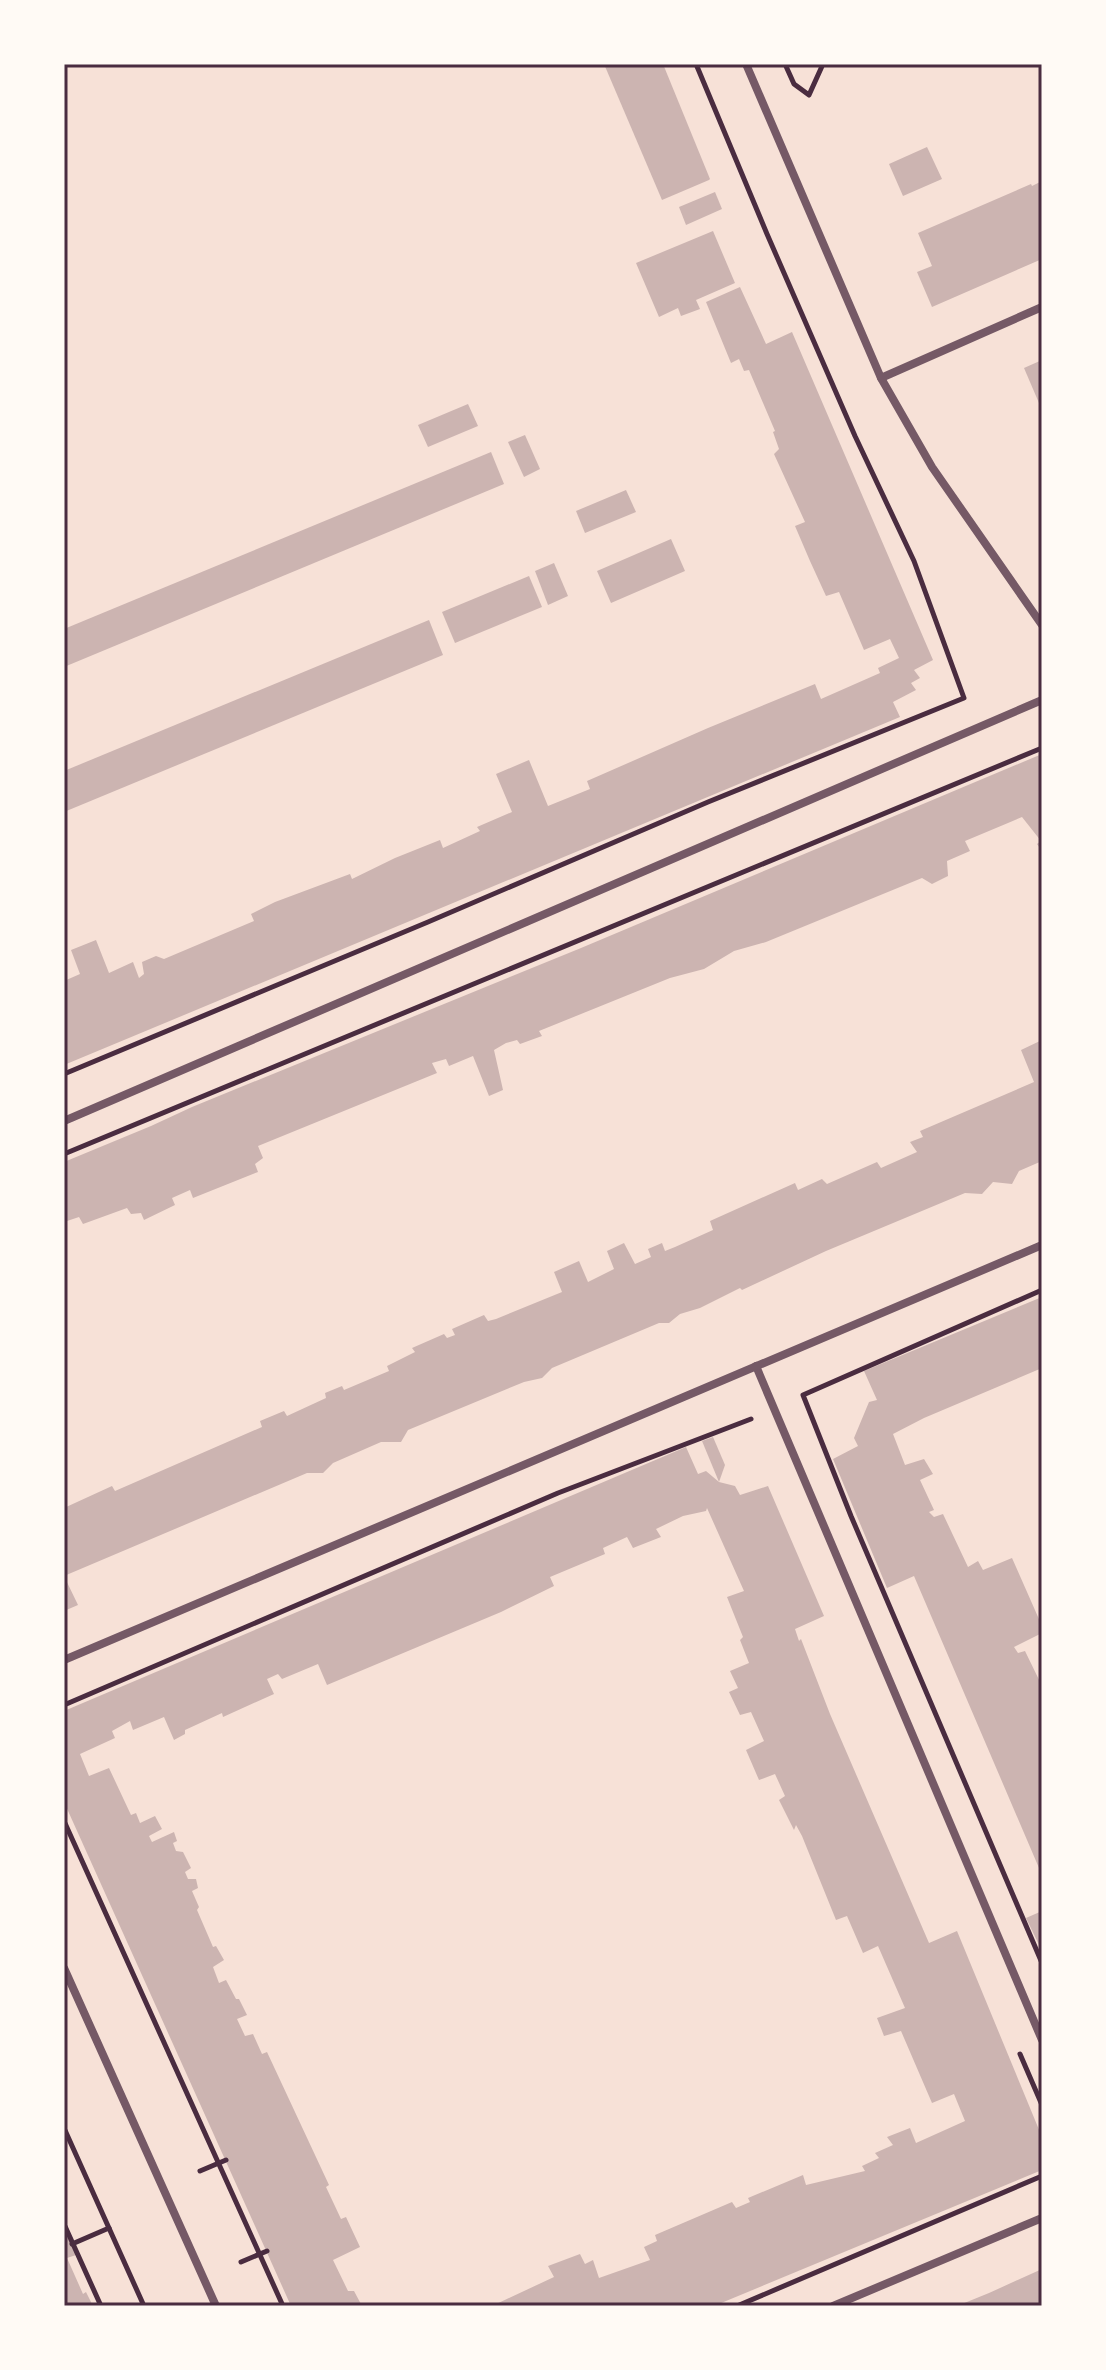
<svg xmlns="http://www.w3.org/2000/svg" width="1106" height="2370" font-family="Lato,sans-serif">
<rect width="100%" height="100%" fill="#f7e1d7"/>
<g fill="#ccb4b1">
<path d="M604,64H663L710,179L709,180L662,200Z"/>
<path d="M927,147L942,179L903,196L889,164Z"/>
<path d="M1042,181V259L932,307L917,272L932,266L918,233L1031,184L1032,186Z"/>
<path d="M715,192L722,209L686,225L679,207Z"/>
<path d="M713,231L735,283L696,300L700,309L681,316L678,308L659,317L636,263Z"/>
<path d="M740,287L766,344L792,332L933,660L914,670L920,678L911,683L916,690L893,702L900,717L64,1065V981L80,974L71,950L96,940L109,973L133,962L139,978L144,974L142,962L156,956L164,959L254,921L251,914L275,902L350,874L352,879L395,858L440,840L443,848L480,831L477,827L512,812L496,774L529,760L548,806L590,789L587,781L708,728L815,684L821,699L880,673L878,668L899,658L890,639L864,650L839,592L826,596L810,561L795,526L805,522L774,454L779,449L773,432L775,431L749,370L744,371L739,359L731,363L706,302Z"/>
<path d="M1042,360V410L1024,368Z"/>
<path d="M468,404L478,426L428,447L418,425Z"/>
<path d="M525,435L540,469L524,477L508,442Z"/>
<path d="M491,452L504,484L64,667V629Z"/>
<path d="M626,490L636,512L585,533L576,511Z"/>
<path d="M671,539L685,571L611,603L597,571Z"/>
<path d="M554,563L568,596L548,605L535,571Z"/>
<path d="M529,576L542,607L455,643L442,612Z"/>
<path d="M429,620L443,655L64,812V771Z"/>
<path d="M1042,754V851L1037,844L1041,841L1022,817L1008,823L965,841L970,851L947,861L948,876L932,884L922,878L766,942L734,951L704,969L670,978L539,1031L542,1036L520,1044L517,1040L506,1043L494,1050L503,1090L489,1096L473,1056L449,1066L446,1059L432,1063L437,1073L258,1146L263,1158L255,1164L258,1172L193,1198L190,1190L172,1198L175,1205L144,1220L141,1213L131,1214L127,1208L83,1224L79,1217L64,1222V1162L151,1126L192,1107L581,948Z"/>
<path d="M1042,1040V1161L1019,1171L1012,1184L993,1182L982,1194L965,1193L826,1251L742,1290L740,1288L700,1308L680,1314L669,1323H659L552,1368L542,1378L524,1382L408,1430L401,1442H381L333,1463L323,1473H307L64,1576L78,1605L64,1611V1508L112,1486L115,1491L262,1427L260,1421L284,1411L287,1416L326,1398L325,1393L342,1386L344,1390L389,1371L387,1366L415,1352L412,1348L444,1334L447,1338L455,1335L452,1329L484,1315L488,1321L496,1319L562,1292L554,1272L579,1261L588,1282L614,1269L607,1251L624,1243L635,1264L651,1257L648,1249L662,1243L665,1251L675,1247L713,1230L710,1221L795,1183L798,1190L822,1179L827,1184L877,1162L881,1168L917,1152L910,1142L923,1137L920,1131L1034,1082L1021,1050Z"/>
<path d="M1042,1297V1368L924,1418L893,1434L905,1465L924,1459L933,1474L920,1480L934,1510L929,1512L934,1517L943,1514L968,1567L978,1561L983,1570L1012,1558L1042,1626V1633L1014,1647L1018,1653L1025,1651L1042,1686V1875L914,1576L887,1588L833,1459L858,1446L854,1438L869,1402L877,1400L864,1371Z"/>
<path d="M713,1437L725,1465L719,1482L702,1441Z"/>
<path d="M686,1447L698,1474L706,1471L719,1482L735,1486L740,1495L768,1486L824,1616L795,1629L799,1641L801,1639L830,1714L929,1943L957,1931L1042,2137V2170L714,2306H492L554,2277L548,2266L580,2254L585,2264L593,2260L599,2278L650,2260L644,2247L657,2241L655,2235L732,2202L736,2208L750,2202L748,2198L803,2175L806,2185L865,2171L862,2166L879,2158L875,2153L893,2145L887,2137L910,2128L916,2143L965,2121L954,2094L932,2103L901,2031L884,2036L877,2018L905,2008L878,1946L863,1953L847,1916L836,1920L802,1836L796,1825L794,1830L779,1800L785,1796L775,1774L759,1780L746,1750L764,1741L751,1712L740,1715L729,1692L738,1688L730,1671L749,1663L740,1640L743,1637L727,1597L744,1591L707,1508L706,1511L683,1516L656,1529L661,1537L633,1548L627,1537L603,1548L605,1554L550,1577L554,1586L501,1612L327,1685L318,1664L282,1679L278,1674L267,1679L274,1694L223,1717L222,1713L185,1730V1734L174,1740L164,1717L133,1730L130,1721L112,1731L115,1738L80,1754L89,1776L109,1768L131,1815L136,1813L140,1823L155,1816L162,1829L149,1836L152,1842L174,1832L177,1841L173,1843L176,1851L183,1852L191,1868L185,1872L188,1879H196L198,1888L192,1891L199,1907L197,1910L213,1947L216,1946L224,1960L213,1967L219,1983L226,1980L236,1999H239L247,2015L237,2019L245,2036L253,2034L262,2054L267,2052L329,2185L326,2187L341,2219L346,2217L360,2247L333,2260L348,2291H354L362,2306H291L64,1802V1711Z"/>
<path d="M1042,1911V1951L1026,1918Z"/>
<path d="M64,2229L76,2255L67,2258L83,2294L86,2292L93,2306H64Z"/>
<path d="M1042,2269V2306H957L989,2293Z"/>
</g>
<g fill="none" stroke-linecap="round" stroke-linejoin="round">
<g stroke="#4a2c40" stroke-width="5">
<path d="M785,64L794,84L809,95L823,64"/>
<path d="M64,1074L428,922L708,802L964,698L914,561L855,436L767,234L696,64"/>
<path d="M64,1154L1042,748"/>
<path d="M1042,1290L803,1395L851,1516L1042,1963"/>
<path d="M64,1705L558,1493L751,1419"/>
<path d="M64,1821L283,2306"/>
<path d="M1020,2054L1042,2105"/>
<path d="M64,2128L144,2306"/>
<path d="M200,2171L226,2160"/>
<path d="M64,2224L101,2306"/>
<path d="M72,2244L109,2228"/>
<path d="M241,2262L267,2251"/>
<path d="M737,2306L1042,2176"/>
</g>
<g stroke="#755966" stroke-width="8">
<path d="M746,64L881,378L932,467L1042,625"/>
<path d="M881,378L1042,307"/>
<path d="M64,1121L1042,700"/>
<path d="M756,1366L1042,2040"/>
<path d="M64,1660L1042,1245"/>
<path d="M64,1968L216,2306"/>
<path d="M833,2306L1042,2218"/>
</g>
</g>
<rect width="1106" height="2370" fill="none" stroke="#fffaf5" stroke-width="132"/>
<rect x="66" y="66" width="974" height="2238" fill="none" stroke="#4a2c40" stroke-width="3"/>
</svg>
